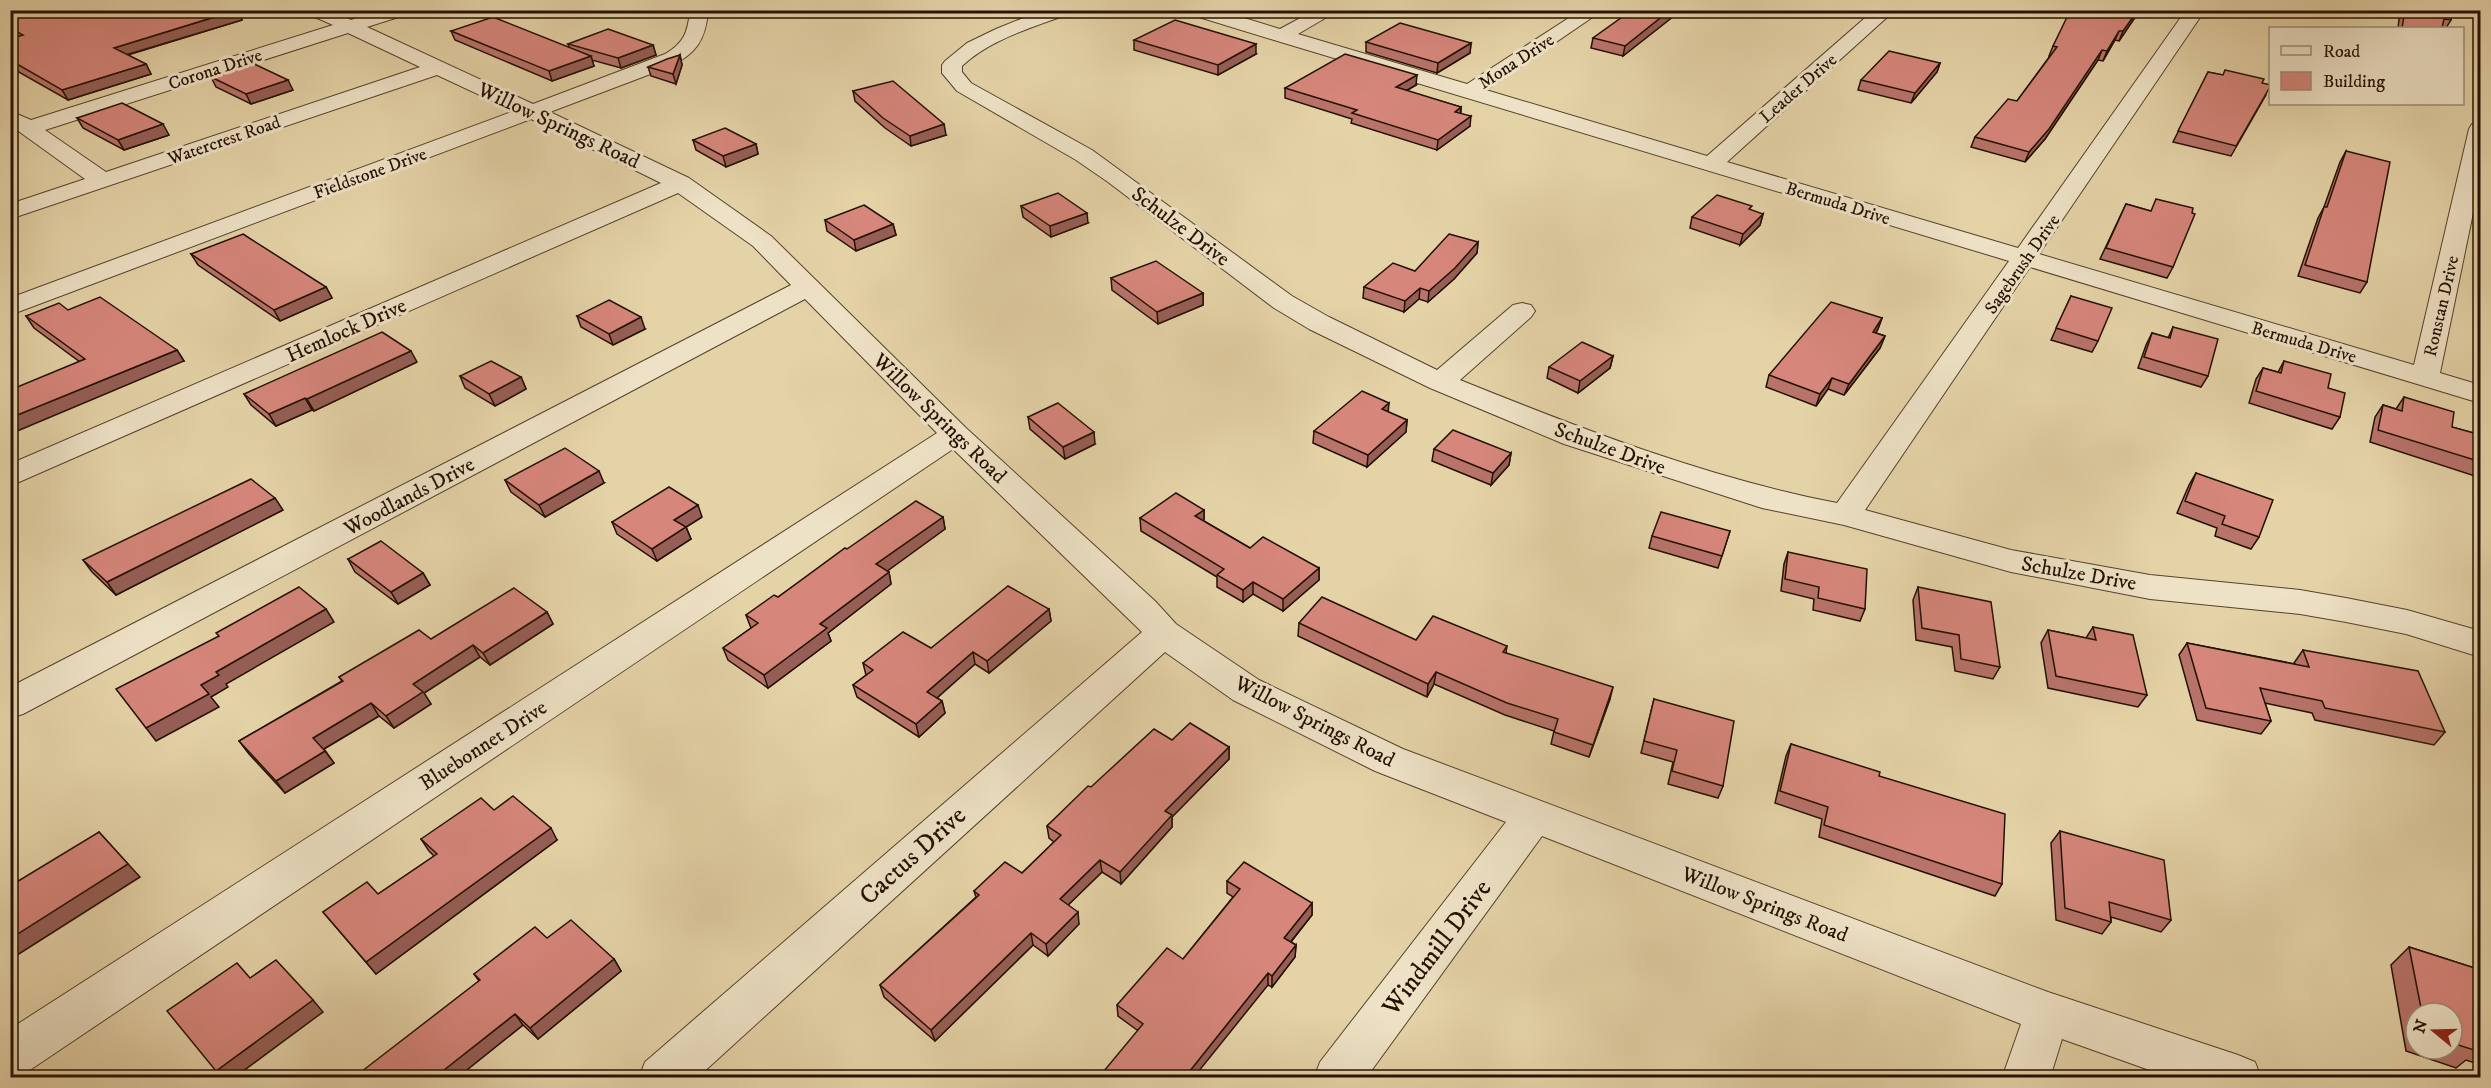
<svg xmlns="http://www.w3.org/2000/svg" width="2491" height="1088" font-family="'IM FELL DW Pica',serif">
<rect width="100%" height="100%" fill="#e5d3a8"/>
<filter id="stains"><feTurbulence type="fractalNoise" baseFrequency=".00333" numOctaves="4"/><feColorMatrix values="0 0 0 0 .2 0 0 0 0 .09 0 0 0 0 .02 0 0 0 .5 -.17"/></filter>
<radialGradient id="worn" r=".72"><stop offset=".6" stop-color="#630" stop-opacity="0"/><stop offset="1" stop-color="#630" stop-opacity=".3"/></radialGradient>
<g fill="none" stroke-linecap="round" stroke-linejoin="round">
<g stroke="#54422a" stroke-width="2">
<g id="minor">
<path d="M306,10H331L351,20L380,10H410L408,14L367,27L533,104L665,54C684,43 688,32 690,10H708C706,40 696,54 669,67L550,112L689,178L771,236L966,428L1155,601L1176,624L1259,680L1403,749L2048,992L2238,1055L2255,1062L2261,1078H2172L2062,1039L2050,1078H2002L2021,1024L1542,836L1366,1078H1314L1320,1062L1506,822L1375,771L1233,700L1165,652L697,1078H639L645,1062L1142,632L953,449L27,1072L10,1078V1029L937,433L805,299L23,714L10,718V687L791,285L753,246L678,193L10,486V464L661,183L531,119L10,315V298L514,111L437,75L10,219V204L85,179L10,125V115L17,114L31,120L333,25L308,14ZM348,33L420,67L106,172L45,130Z"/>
<path d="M1043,10H1070L1068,14C1032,28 990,39 962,66V72L971,83L1092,150L1292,296L1329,317L1437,370L1513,305L1522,303L1531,305L1535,311L1531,317L1460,380C1582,429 1707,478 1837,503L2009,261L1274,40L1189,14L1187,10H1218L1280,29L1315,10H1339L1298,34L1467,84L1581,10H1603L1486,90L1707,156L1874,10H1895L1727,162L2018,248L2186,10H2205L2039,254L2414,365L2469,129L2472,124L2480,123V179L2440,373L2480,385V403L2030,267L1865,510L2011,550L2150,575L2300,590L2346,598L2407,610L2480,631V657L2406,634L2346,622L2300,614L2150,599L2011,572L1844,525L1762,508L1564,444L1430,388L1309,329L1274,308L1108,182L1076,160L957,91L942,73V65L945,61L967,43L996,29Z"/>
</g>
</g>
<use href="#minor" fill="#eee2c6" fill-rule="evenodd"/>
</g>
<g fill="#b8736a" stroke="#241100" stroke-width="1.5" fill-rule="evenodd">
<path d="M10,10H238L242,20L128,55L146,64L151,74L68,100L10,67V39L15,38L10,35Z"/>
<path d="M2140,10L2119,41L2115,40L2103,61L2098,60L2045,139L2025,162L1971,147L1975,137L2017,101L2050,56H2049L2053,46L2077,14Z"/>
<path d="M2400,10H2453L2451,20L2446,28H2398Z"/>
<path d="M1679,12L1623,56L1591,48L1593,38Z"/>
<path d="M451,31L569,47L568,44L653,45L656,55L621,68L592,60L594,66L552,81L455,40Z"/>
<path d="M1134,40L1256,54L1218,75L1134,50Z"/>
<path d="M1366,42L1471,43L1470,53L1437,73L1366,52Z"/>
<path d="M680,55L682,65L676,84L651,76L648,67Z"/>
<path d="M1940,63L1937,72L1911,103L1858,90L1861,80Z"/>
<path d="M2208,72L2262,83L2266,95L2231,156L2173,142Z"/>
<path d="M211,77L293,90L251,104L216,87Z"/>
<path d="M1416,85L1406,91L1461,107V113L1470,126L1437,150L1351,123L1352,119L1285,98V88Z"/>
<path d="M853,91L946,135L911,146L885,128L855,101Z"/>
<path d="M77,118L169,135L124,150L83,128Z"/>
<path d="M693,140L756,144L758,154L726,167L696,150Z"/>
<path d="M2346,151L2367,282L2360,293L2298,276L2318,218L2324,207L2340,162Z"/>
<path d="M2126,204L2150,211L2192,213L2173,267L2167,278L2100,259Z"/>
<path d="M1021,206L1088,223L1051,237L1023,217Z"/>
<path d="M1763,214L1760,225L1740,245L1690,228L1692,217Z"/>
<path d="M825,220L893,224L896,235L856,251L827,231Z"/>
<path d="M1478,242L1477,253L1454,279L1428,302L1419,299L1404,312L1363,298L1364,287L1415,271Z"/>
<path d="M191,254L326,287L332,298L280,321L198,265Z"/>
<path d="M1111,278L1203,293V305L1158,324L1112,290Z"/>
<path d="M2071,296L2098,341L2092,352L2051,340Z"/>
<path d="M68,310L177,350L184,361L80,362L34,328L26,316Z"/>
<path d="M577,316L645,329L613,345L581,327Z"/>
<path d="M1882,318L1878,329L1876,333L1885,336L1880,348L1844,395L1828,389L1816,406L1766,387L1769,375Z"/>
<path d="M2173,327L2208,376L2201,387L2138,368L2146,345L2152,333L2168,338Z"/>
<path d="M1613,356L1610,368L1578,393L1547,378L1549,367Z"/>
<path d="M2284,361L2340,417L2332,429L2249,403L2256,379L2263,368L2278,372Z"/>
<path d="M417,362L314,411L312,410L276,426L251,405L244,394Z"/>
<path d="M460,376L521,377L526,389L495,406L465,388Z"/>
<path d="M2404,397L2452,427L2481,435V478L2370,442L2375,417L2383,405L2396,409Z"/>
<path d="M1388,412L1407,420L1406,432L1367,467L1313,443L1314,431Z"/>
<path d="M1028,417L1095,444L1065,459L1030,429Z"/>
<path d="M1434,449L1511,453L1509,465L1491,485L1432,461Z"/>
<path d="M2196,473L2259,537L2251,549L2215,536L2217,528L2177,513L2189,485Z"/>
<path d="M505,480L604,483L545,517L511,492Z"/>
<path d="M283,510L116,595L92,572L83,560Z"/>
<path d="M1204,510V521L1250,548L1319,568V580L1283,611L1253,594L1243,602L1217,587V577L1141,531L1140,518Z"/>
<path d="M702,517L686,527L691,539L657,561L617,534L612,522Z"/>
<path d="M943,517L945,529L887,571L889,572L891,584L828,633L831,641L768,688L728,660L723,648L751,628L746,615L778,597L847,549Z"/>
<path d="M1730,531L1718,568L1649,548L1652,536Z"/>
<path d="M1788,552L1865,609L1860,621L1813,610L1814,599L1781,591L1784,564Z"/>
<path d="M348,559L423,573L430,585L398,604L355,572Z"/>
<path d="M1918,587L2000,667L1993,679L1955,671L1952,647L1916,640L1913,600Z"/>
<path d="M1049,609L1051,621L989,673L975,664L937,698L942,701L945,713L919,737L857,697L853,685L866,675L863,663L931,648Z"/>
<path d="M547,612L553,624L490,665L480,657L424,693L431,704L394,728L379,716L324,749L334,763L285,793L249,754L239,741L342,681L339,677L431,639Z"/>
<path d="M1299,623L1416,640L1507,646L1506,653L1610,699L1589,757L1551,744L1554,731L1505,715L1434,684L1427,697L1298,636Z"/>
<path d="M2093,627L2147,695L2138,707L2048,688L2041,643L2048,630L2086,638Z"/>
<path d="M2187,643L2295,664L2294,663L2303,650L2445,732L2434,745L2315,720L2312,713L2265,703L2271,721L2261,734L2197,720L2179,655Z"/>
<path d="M1654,699L1723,786L1718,798L1668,784L1673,762L1641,753Z"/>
<path d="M1172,740L1229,747V759L1172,817V827L1121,884L1102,872L1068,905L1079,924L1048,956L1033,945L935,1041L884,997L880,985L976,897L974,891L1022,873L1054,842L1049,838L1047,826L1091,787Z"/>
<path d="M1791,744L1879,776L2002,884L1995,896L1819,837L1822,819L1775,803L1786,756Z"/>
<path d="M494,810L557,840L376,974L323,912L378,894L434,856L429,851L421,839Z"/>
<path d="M2060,831L2171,920L2161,932L2111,917V922L2102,934L2056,920L2051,843Z"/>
<path d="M1227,881L1312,903V915L1291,942L1296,945L1295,957L1272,987L1268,985L1137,1030L1118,1016L1117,1005L1183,959L1233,897L1227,893Z"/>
<path d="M547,938L614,959L621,971L538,1039L523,1025L458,1077H359L479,981L474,974Z"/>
<path d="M2409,947L2481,970V1065L2466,1060L2456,1068L2406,1051L2391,965ZM2416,1013H2452V1049H2416Z"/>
</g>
<g fill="#965e56" stroke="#241100" stroke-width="1.5">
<path d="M238,10L242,20L119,57L114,48Z"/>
<path d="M1670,10H1679V12L1623,56L1625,46Z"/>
<path d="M2138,10H2140L2119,41L2123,31Z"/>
<path d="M2119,31L2115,40L2103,61L2107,51Z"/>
<path d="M1471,43L1470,53L1437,73L1438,63Z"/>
<path d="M1256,44V54L1218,75V65Z"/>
<path d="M653,45L656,55L621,68L618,58Z"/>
<path d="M2102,50L2098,60L2045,139L2025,162L2029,152Z"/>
<path d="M680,55L682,65L676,84L673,74Z"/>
<path d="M591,56L594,66L552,81L549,71Z"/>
<path d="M1940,63L1937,72L1911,103L1915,93Z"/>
<path d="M146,64L151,74L68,100L62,90Z"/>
<path d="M1417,75L1416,85L1395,97L1396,87Z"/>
<path d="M288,80L293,90L251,104L246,94Z"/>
<path d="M1461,107L1460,118L1455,112Z"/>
<path d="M1471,116L1470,126L1437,150L1438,140Z"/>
<path d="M163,124L169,135L124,150L118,140Z"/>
<path d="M944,124L946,135L911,146L910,136Z"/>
<path d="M756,144L758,154L726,167L723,156Z"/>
<path d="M1087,213L1088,223L1051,237L1050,226Z"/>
<path d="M1763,214L1760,225L1740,245L1743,234Z"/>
<path d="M893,224L896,235L856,251L854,240Z"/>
<path d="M1478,242L1477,253L1454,279L1428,302L1429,291Z"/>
<path d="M326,287L332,298L280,321L274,310Z"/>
<path d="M1420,288L1419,299L1404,312L1405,301Z"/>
<path d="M1203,293V305L1158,324L1157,312Z"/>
<path d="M641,317L645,329L613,345L609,334Z"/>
<path d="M1882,318L1878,329L1869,344L1873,332Z"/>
<path d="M1885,336L1880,348L1844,395L1849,384Z"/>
<path d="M177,350L184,361L10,434V418Z"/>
<path d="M411,351L417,362L314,411L307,399Z"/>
<path d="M1613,356L1610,368L1578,393L1580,381Z"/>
<path d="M521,377L526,389L495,406L489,394Z"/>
<path d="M1832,378L1828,389L1816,406L1820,394Z"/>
<path d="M305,398L312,410L276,426L269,414Z"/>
<path d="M1389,403L1388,415L1382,409Z"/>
<path d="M1407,420L1406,432L1367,467L1368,455Z"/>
<path d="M1094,432L1095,444L1065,459L1063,447Z"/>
<path d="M1511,453L1509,465L1491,485L1493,473Z"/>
<path d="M599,471L604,483L545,517L539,505Z"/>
<path d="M275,498L283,510L116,595L107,582Z"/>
<path d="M698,505L702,517L686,527L691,539L657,561L652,549L674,520Z"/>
<path d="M1204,510V522L1195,516Z"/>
<path d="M943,517L945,529L879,577L876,564Z"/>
<path d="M1319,568V580L1283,611V599Z"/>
<path d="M889,572L891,584L828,633L831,641L768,688L764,675L820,624Z"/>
<path d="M423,573L430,585L398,604L391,592Z"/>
<path d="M1253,582V594L1243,602V590Z"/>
<path d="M326,609L334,622L226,684L228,687L211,697L219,707L156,741L146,728L216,672Z"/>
<path d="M1049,609L1051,621L989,673L987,661Z"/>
<path d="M547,612L553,624L490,665L483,653Z"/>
<path d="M473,645L480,657L424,693L431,704L394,728L386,716L413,684Z"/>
<path d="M973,652L975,664L930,704L927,692Z"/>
<path d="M1436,672L1434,684L1427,697L1428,684Z"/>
<path d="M1613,687L1610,699L1589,757L1593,745Z"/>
<path d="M942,701L945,713L919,737L916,724Z"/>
<path d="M371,703L379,716L322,750L313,738Z"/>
<path d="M1229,747V759L1172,817V827L1121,884L1120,872L1165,811Z"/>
<path d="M325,751L334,763L285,793L276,781Z"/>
<path d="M551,828L557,840L376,974L366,962Z"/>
<path d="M99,832L140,877L14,957L16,959L10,962V939Z"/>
<path d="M1100,860L1102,872L1062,911L1060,899Z"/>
<path d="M1312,903V915L1284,950V938Z"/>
<path d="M1078,912L1079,924L1048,956L1046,944Z"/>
<path d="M1031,933L1033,945L935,1041L931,1030Z"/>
<path d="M1296,945L1295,957L1272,987V976Z"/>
<path d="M614,959L621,971L538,1039L530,1028Z"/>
<path d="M1268,973V985L1194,1077H1185Z"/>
<path d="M313,1000L323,1012L235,1077H222L216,1071Z"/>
<path d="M515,1014L523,1025L458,1077H450L444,1070Z"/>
</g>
<g fill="#d6867b" stroke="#241100" stroke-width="1.5">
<path d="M10,10H237L114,48L146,64L62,90L10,60V39L23,35L10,28Z"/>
<path d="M1632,10H1670L1625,46L1593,38Z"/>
<path d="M2081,10H2138L2123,31H2119L2107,51L2102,50L2049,129L2029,152L1975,137L2008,99L2017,101L2057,47L2053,46L2069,13L2077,14Z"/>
<path d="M2405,10H2453L2451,20L2444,19L2442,28H2402Z"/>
<path d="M493,17L591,56L549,71L451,31Z"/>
<path d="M1175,20L1256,44L1218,65L1134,40Z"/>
<path d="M1400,23L1471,43L1438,63L1366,42Z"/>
<path d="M608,29L653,45L618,58L568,44Z"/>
<path d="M1889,51L1940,63L1915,93L1861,80Z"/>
<path d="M1345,54L1417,75L1396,87L1461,107L1455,112L1471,116L1438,140L1352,113L1357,110L1285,88Z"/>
<path d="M680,55L673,74L648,67L667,59Z"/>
<path d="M252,63L288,80L246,94L211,77Z"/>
<path d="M2225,70L2264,79L2262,83L2271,85L2236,146L2178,131L2208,72L2223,75Z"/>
<path d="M893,81L944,124L910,136L883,118L853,91Z"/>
<path d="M122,103L163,124L118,140L77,118Z"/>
<path d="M725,128L756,144L723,156L693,140Z"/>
<path d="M2346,151L2390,162L2367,282L2305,265L2324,207H2327Z"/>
<path d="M1058,193L1087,213L1050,226L1021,206Z"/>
<path d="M1717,195L1752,206L1749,209L1763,214L1743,234L1692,217Z"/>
<path d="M2156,199L2193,208L2192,213L2195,214L2173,267L2106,248L2126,204L2151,211Z"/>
<path d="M864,205L893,224L854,240L825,220Z"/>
<path d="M243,234L326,287L274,310L191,254Z"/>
<path d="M1449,234L1478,242L1455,268L1429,291L1420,288L1405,301L1364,287L1393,263L1415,271Z"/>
<path d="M1156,261L1203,293L1157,312L1111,278Z"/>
<path d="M2071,296L2112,308L2098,341L2056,328Z"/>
<path d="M100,297L177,350L10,418V390L85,359L26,316L59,303L68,310Z"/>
<path d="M609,300L641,317L609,334L577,316Z"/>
<path d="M1831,302L1882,318L1873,332L1885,336L1849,384L1832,378L1820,394L1769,375Z"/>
<path d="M2173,327L2218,339L2208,376L2144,357L2152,333L2170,338Z"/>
<path d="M382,332L411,351L307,399L305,398L269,414L244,394Z"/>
<path d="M1582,342L1613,356L1580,381L1549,367Z"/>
<path d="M491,361L521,377L489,394L460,376Z"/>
<path d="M2284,361L2331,374L2328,388L2345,393L2340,417L2256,391L2263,368L2281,373Z"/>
<path d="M1362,391L1389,403L1382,409L1407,420L1368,455L1314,431Z"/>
<path d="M2404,397L2454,412L2452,427L2481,435V462L2378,430L2383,405L2402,411Z"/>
<path d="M1058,403L1094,432L1063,447L1028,417Z"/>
<path d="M1453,430L1511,453L1493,473L1434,449Z"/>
<path d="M565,448L599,471L539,505L505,480Z"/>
<path d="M2196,473L2273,500L2259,537L2222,524L2225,516L2185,501Z"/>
<path d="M251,479L275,498L107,582L83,560Z"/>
<path d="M669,487L698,505L674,520L686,527L652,549L612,522Z"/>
<path d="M1176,493L1204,510L1195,516L1250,548L1263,537L1319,568L1283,599L1253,582L1243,590L1217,575L1224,569L1140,518Z"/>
<path d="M916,501L943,517L876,564L889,572L820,624L827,628L764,675L723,648L758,623L746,615L774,595L778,597L845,548L847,549Z"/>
<path d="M1661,512L1730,531L1722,556L1652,536Z"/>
<path d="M381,541L423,573L391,592L348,559Z"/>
<path d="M1788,552L1867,569L1865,609L1818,598L1819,587L1785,579Z"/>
<path d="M1008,586L1049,609L987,661L973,652L927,692L942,701L916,724L853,685L873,670L863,663L903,632L931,648Z"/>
<path d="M299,587L326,609L216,672L219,675L201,685L209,694L146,728L116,689L219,636L216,633Z"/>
<path d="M1918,587L1991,602L2000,667L1961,659L1959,635L1922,628Z"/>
<path d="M514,588L547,612L483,653L473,645L413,684L423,692L386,716L371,703L313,738L325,751L276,781L239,741L343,681L339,677L419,630L431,639Z"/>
<path d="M1322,597L1416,640L1433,616L1507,646L1503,652L1613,687L1593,745L1554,732L1558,719L1507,703L1436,672L1428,684L1299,623Z"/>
<path d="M2093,627L2133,635L2147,695L2056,676L2048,630L2096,640Z"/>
<path d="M2187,643L2309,667L2303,650L2418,671L2445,732L2325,708L2322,701L2260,688L2271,721L2206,708Z"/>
<path d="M1654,699L1734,721L1723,786L1672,771L1677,750L1644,741Z"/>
<path d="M1190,723L1229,747L1165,811L1172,815L1120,872L1100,860L1060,899L1078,912L1046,944L1031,933L931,1030L880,985L979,895L974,891L1005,862L1022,873L1061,835L1047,826L1088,786L1091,787L1154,729L1172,740Z"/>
<path d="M1791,744L1880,772L1879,776L2005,814L2002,884L1824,825L1828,807L1780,791Z"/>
<path d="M513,796L551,828L366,962L323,912L367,882L378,894L437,854L421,839L481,798L494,810Z"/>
<path d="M2060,831L2164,860L2171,920L2109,902L2111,922L2065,908Z"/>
<path d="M99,832L128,864L10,939V886Z"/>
<path d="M1244,862L1312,903L1284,938L1296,945L1272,976L1268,973L1185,1077H1099L1143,1024L1117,1005L1167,948L1183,959L1240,889L1227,881Z"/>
<path d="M571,920L614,959L530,1028L515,1014L444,1070L451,1077H359L357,1075L480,980L474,974L535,927L547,938Z"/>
<path d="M2409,947L2481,970V1041L2474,1039L2477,1051L2452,1043V1013H2422Z"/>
<path d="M276,960L313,1000L216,1071L167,1011L237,963L250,978Z"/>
</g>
<g text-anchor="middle" stroke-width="6" stroke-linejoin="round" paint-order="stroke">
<g font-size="18" fill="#241100" stroke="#eee2c6">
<text transform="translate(1516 61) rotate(-33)" y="6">Mona Drive</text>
<text transform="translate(215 69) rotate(-18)" y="6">Corona Drive</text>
<text transform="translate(1798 88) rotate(-41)" y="6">Leader Drive</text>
<text transform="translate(224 140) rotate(-19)" y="6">Watercrest Road</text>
<text transform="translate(370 173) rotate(-20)" y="6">Fieldstone Drive</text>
<text transform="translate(1838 203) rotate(17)" y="6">Bermuda Drive</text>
<text transform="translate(2022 264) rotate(-55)" y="6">Sagebrush Drive</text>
<text transform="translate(2441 306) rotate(-77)" y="6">Ronstan Drive</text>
<text transform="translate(2304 342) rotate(16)" y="6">Bermuda Drive</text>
</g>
<g font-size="21" fill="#241100" stroke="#eee2c6">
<text transform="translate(559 125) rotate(25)" y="7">Willow Springs Road</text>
<text transform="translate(1181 226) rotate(37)" y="7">Schulze Drive</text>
<text transform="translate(346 330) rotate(-24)" y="7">Hemlock Drive</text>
<text transform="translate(940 418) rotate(44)" y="7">Willow Springs Road</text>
<text transform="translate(1610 448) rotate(20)" y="7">Schulze Drive</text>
<text transform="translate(409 496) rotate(-28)" y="7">Woodlands Drive</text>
<text transform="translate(2079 573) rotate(10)" y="7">Schulze Drive</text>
<text transform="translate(1315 721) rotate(27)" y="7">Willow Springs Road</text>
<text transform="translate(483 745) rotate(-33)" y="7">Bluebonnet Drive</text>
<text transform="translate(1765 904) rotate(21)" y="7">Willow Springs Road</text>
</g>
<g font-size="26" fill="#241100" stroke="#eee2c6">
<text transform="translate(912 855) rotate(-42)" y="9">Cactus Drive</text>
<text transform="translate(1436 947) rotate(-53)" y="9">Windmill Drive</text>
</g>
</g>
<rect width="2491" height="1088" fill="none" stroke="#e5d3a8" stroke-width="36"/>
<rect x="12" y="12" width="2467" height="1064" fill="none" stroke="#241100" stroke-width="3"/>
<rect x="18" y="18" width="2455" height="1052" fill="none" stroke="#241100" stroke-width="1.5"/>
<rect x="2269" y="27" width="195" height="78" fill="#eee2c6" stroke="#9d8e77" stroke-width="1.5"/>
<rect x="2281" y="46" width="30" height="9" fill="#eee2c6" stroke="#9d8e77" stroke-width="1.5"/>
<text x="2323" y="57" font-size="18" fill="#241100">Road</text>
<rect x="2281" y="72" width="30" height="18" fill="#d6867b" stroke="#9d8e77" stroke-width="1.5"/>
<text x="2323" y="87" font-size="18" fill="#241100">Building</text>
<g transform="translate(2434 1031) rotate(289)"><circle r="28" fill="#eee2c6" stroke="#9d8e77" stroke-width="1.5"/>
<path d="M0-4.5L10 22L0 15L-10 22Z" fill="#8f2418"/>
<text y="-9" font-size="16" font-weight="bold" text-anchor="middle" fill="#241100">N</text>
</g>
<rect width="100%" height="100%" filter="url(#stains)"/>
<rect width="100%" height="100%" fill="url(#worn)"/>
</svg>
